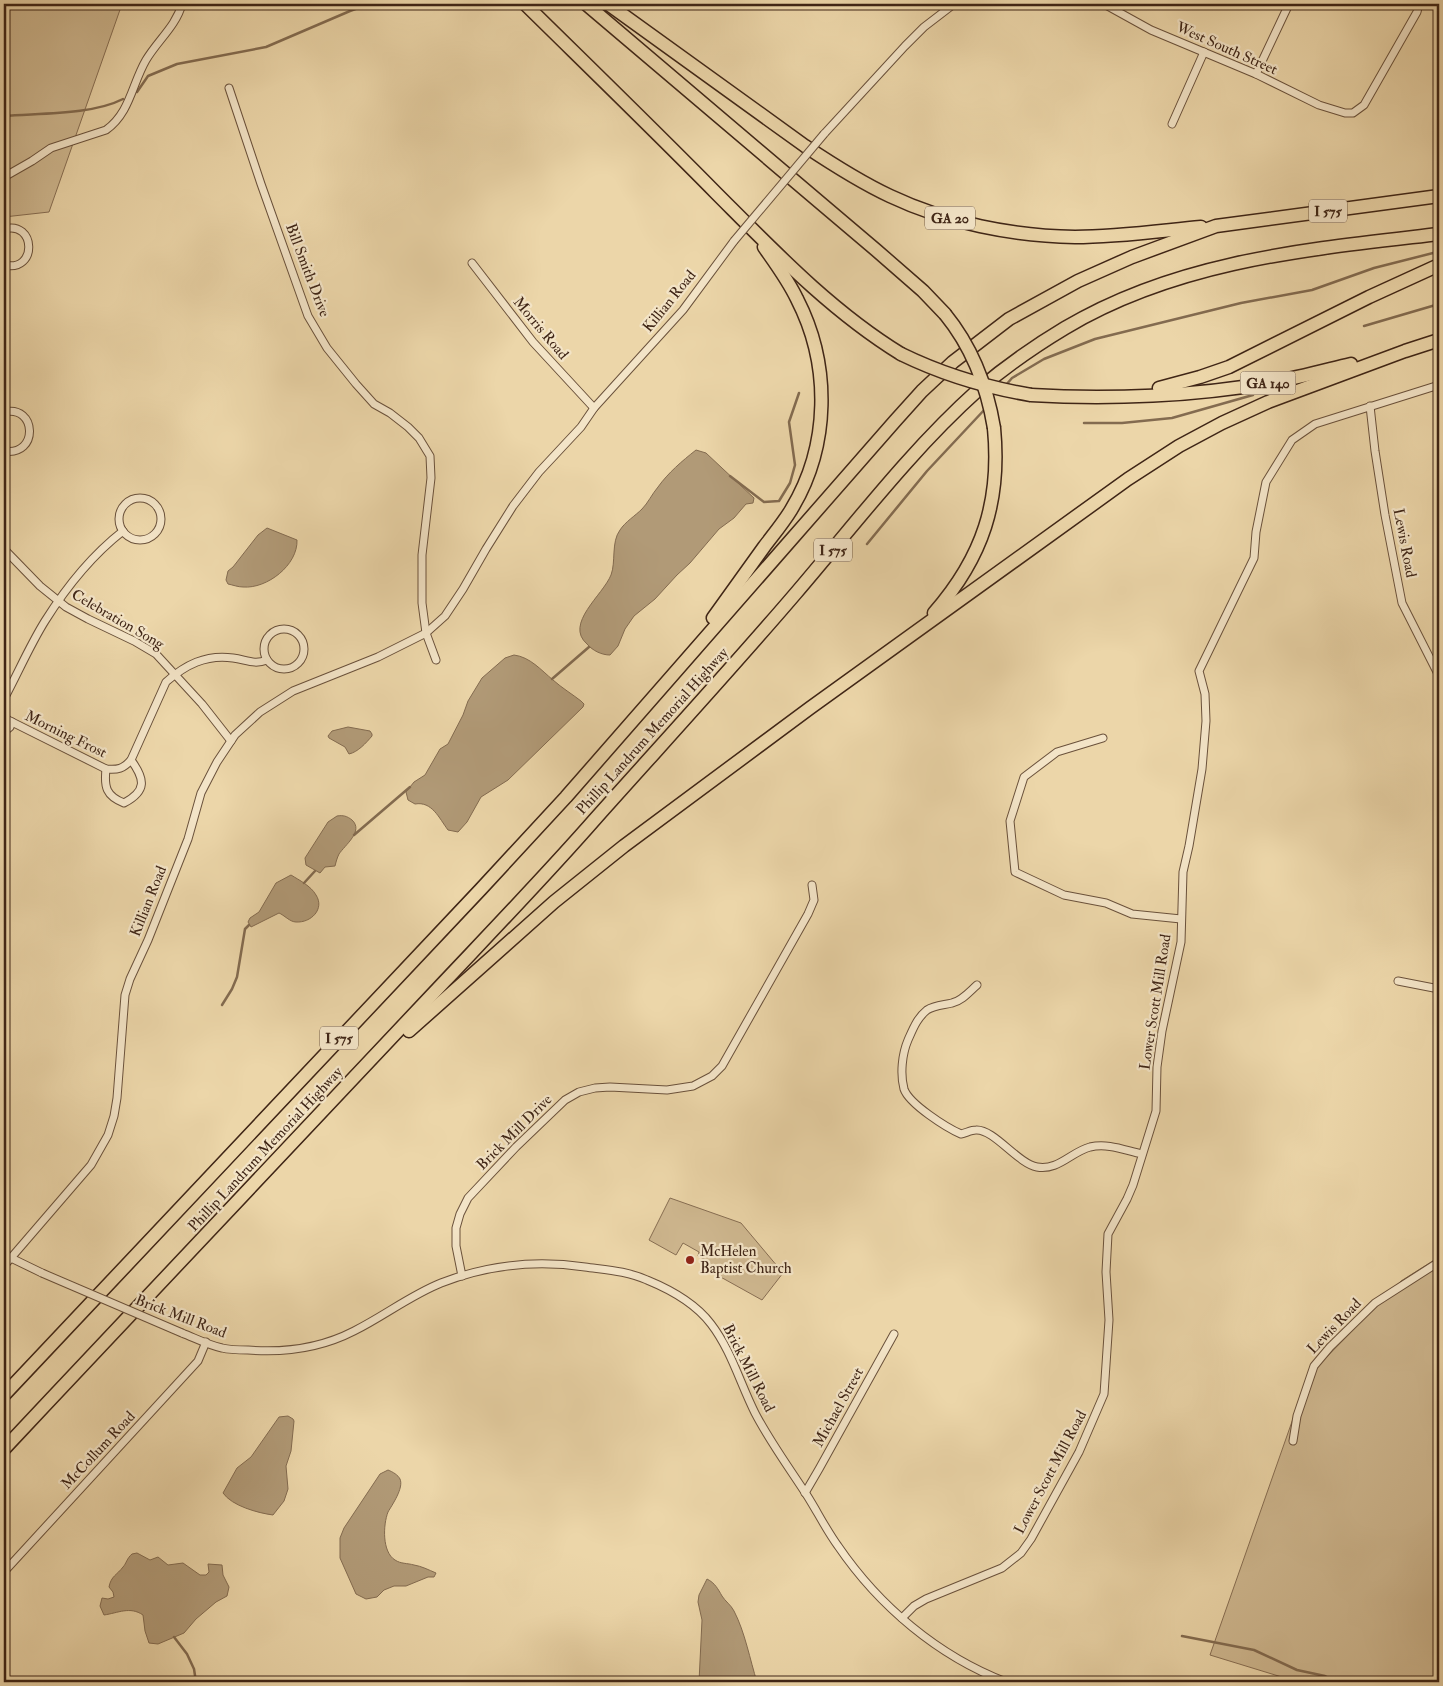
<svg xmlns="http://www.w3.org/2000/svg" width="1443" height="1686" font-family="'IM FELL Double Pica',serif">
<rect width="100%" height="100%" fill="#ecd6a9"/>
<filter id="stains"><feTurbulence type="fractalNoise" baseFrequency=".004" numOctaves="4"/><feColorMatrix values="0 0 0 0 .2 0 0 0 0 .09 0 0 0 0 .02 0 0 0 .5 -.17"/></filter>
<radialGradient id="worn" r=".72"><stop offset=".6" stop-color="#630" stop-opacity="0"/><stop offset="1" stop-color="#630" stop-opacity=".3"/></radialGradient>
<g fill="#cfb890" stroke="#876e53">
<path d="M4,4H122L49,212L4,217Z"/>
<path d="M670,1198L741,1223L783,1273L762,1300L708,1270L710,1262L698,1256L699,1252L683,1243L676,1255L649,1240Z"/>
<path d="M1439,1257V1682H1298L1210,1655L1308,1376L1401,1281Z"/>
</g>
<g fill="#b19a77" stroke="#836b50">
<path d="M696,450L706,453L754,498L753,503L746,504L734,518L719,529L690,563L677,575L655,599L634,616L625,629L618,646L610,655C602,655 593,651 587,644C564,624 603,595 611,575C616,562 611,542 620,530C625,522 635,516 642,509C648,503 652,494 658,487C668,473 682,461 696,450Z"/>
<path d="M267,528L297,540C298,565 267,589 243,587C238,587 233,585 228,584L226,580L228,571L233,567L258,535Z"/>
<path d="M514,655C530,657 541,670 553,680C562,688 572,694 581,701L584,704L583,707L508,780L481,797L467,822L458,832L448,830C439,818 432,801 415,804L408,800L406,792L414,782L425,775L440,749L448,744L463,715L468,701L482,678L505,658Z"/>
<path d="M348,727L370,731L372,734V736C366,743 358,752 349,754L345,747L329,738L328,736L332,731Z"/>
<path d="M337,816C343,815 347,816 352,820C364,831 345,845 339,854C337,858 336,862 335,866L325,867L320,873L306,865L305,858L328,822Z"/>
<path d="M291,875C299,880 311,886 316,895C325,909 311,923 296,922C290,922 284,915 279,913L251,927L248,922L250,918L259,912L276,883Z"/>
<path d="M288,1416L293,1419L294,1421L291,1451L286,1466L288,1489L284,1501L273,1515C258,1513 232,1506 223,1493L237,1468L251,1457L279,1417Z"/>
<path d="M388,1470C393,1472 398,1475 400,1479C404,1488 392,1505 388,1512C383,1525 382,1552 395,1560C401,1564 407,1563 414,1565C421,1566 429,1570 436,1573L434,1577H428L406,1586H394L384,1590L377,1597L366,1599L356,1594L340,1558V1538L344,1528L380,1474Z"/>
<path d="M137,1553L150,1560L158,1557L168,1565L183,1563L200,1575H206L209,1572L208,1564L222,1565L223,1575L229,1587L227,1596L216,1602L196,1619L184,1633L158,1644L149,1643L145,1631L143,1615C130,1606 118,1613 104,1615L100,1606L102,1598L108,1599L114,1597L113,1592L109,1587C111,1576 117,1575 123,1567C126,1564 127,1558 132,1554Z"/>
<path d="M707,1579C715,1583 718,1589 722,1596C725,1601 731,1605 734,1611C745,1632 750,1660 757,1682H699L702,1620L698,1602L699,1595Z"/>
</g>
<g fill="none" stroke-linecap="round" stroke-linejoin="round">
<g stroke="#836b50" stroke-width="2.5">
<path d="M137,92L148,76L177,64L266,47L350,11L369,4"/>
<path d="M4,116C39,113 92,115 123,99"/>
<path d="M1364,326L1439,304"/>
<path d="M1006,385L1012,378L1044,359L1095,339L1241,303L1312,290L1374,268L1437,252"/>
<path d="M1084,423H1122L1172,418L1253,395"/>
<path d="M730,476L764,502L779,501L790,483L795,465L789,422L799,393"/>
<path d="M867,544L927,471L986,408"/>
<path d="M552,679L589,647"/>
<path d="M354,835L410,787"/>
<path d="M304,883L315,871"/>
<path d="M222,1005L232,989L237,977L245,929L249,925"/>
<path d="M1182,1636L1254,1650L1297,1670L1325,1676L1337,1682"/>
<path d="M174,1637L187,1654L194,1669L196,1682"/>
</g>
<g stroke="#6a513b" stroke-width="9">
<g id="minor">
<path d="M1104,4L1151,30L1256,74L1319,105L1345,113H1353L1364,105L1417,12L1419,4"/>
<path d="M1256,74L1289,4"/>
<path d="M229,88L261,184L308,316L327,348L356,384L374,404L390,413L408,427L419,438L430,456L431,478L422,555V603L426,633L436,660"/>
<path d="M1172,124L1204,52"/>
<path d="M824,134L905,46L924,27L954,4"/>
<path d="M4,177L32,161L51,148L106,130C130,113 132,84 146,60C158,40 176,26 182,4"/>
<path d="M4,229C36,220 38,273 4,265"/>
<path d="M472,263L533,342L594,408"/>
<path d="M1370,406L1375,451L1385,515L1402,603L1439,676"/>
<path d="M4,412C37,404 39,457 4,451"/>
<circle cx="140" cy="519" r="21"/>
<path d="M4,549L40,586L66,607L88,619L134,641L156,654L202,704L231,741"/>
<circle cx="284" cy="649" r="20"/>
<path d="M4,699C18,673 30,645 45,621C67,586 91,556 123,531"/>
<path d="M4,716L8,720L106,769C118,770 123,769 131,760L166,682C185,665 206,654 233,658C247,660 254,665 267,660"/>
<path d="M4,732L10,727L12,722"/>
<path d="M1103,738L1057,752L1024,777L1010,821L1015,872L1064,895L1106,903L1132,914L1181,919"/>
<path d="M106,769C104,787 106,796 124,803C147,791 145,779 131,760"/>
<path d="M1398,981L1439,989"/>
<path d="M977,985C970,991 962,1001 952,1003C944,1005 934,1005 927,1010C917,1018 913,1029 908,1040C902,1054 900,1074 904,1089C909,1104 947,1128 961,1134C966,1133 971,1130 976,1130C994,1129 1017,1163 1037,1167C1058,1171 1071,1152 1090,1147C1108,1143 1124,1150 1142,1154"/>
<path d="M11,1258L42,1273"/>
<path d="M4,1266L91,1165L108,1135L114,1116L117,1098L125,995L130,979L148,940L188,839L201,793L217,762L235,735L260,712L293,691L378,657L426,633L445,616L463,589L486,549L513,506L539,472L581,427L594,408L683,310L734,241"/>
<path d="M462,1276L456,1246V1228L460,1214L468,1198L516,1147L565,1100L579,1092L595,1088L610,1087L667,1090L693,1086L712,1076L722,1066L808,914L814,900L812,885"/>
<path d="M182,1333C195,1338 208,1345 222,1348C230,1350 239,1350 248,1350C285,1353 321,1348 354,1331C384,1316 411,1295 441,1283C487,1265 537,1260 585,1267C607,1270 627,1271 647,1280C669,1289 696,1304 711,1324C731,1350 740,1383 755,1413C770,1442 790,1469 808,1497C818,1513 827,1531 838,1546C879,1606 938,1656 1006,1682"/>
<path d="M1293,1441L1297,1416L1314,1366L1330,1347L1375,1303L1439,1262"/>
<path d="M805,1493L819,1469L894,1334"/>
<path d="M4,1572L198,1361L206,1342"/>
<path d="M902,1618L914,1606L926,1599L1002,1568L1021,1553L1031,1539L1079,1452L1104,1394L1109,1320L1106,1272L1108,1234L1127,1199L1133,1185L1156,1111L1157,1067L1162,1031L1181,942L1183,872L1189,846L1202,769L1206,721L1205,694L1199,671L1254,558L1256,532L1266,482L1292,440L1315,424L1439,385"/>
</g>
</g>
<g stroke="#3f2516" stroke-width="15">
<g id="motorway">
<path d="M525,4C589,67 653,129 716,193C774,251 831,311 901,354"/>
<path d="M586,4L876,250L923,291L945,314"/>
<path d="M608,4L805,146C832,164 860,182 890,196C947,223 1013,236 1075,237C1117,237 1159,231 1201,227"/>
<path d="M1159,388L1200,377L1229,367L1369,297L1439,265"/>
<path d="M1031,395C1109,400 1196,396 1274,382C1300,377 1326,370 1351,364"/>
<path d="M934,613C983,557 1001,501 994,428"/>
<path d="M713,618C730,594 747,571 764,547C773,535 783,523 791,510C830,446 831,365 797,299C788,280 776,264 764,247"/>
<path d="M409,1031L554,902L624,846L810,708L1128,479L1179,446L1222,423L1268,402L1405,351L1439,340"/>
<path d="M4,1395L481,889L566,797L895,421L922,391L953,362L1009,319L1078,281L1132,257L1216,226L1439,196"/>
<path d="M4,1449C150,1293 298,1139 444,982C495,928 547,874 596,818C663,743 731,669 796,593C855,524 911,450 978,390C1005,367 1035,346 1065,328C1179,260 1311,249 1439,234"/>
</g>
</g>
<use href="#minor" stroke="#f3e4c7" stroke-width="7"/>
<use href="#motorway" stroke="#ecd6a9" stroke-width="12"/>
<g stroke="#6a513b" stroke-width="9" stroke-linecap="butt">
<g id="minor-bridge">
<path d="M734,241L824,134"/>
<path d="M42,1273L182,1333"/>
</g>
</g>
<g stroke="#3f2516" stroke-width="15" stroke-linecap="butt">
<g id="motorway-bridge">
<path d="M945,314C972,347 987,386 994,428"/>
<path d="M901,354C944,375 984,387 1031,395"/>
</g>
</g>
<use href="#minor-bridge" stroke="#f3e4c7" stroke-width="7"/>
<use href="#motorway-bridge" stroke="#ecd6a9" stroke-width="12"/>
</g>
<circle fill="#8f2418" stroke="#f3e4c7" stroke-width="2" cx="690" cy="1260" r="5"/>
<g text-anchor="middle" stroke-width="4.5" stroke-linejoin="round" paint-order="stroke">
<g fill="#f3e4c7" stroke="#755e4b" stroke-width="1">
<rect x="1309" y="199.5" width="38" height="23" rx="4"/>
<rect x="925" y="206.5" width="50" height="23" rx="4"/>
<rect x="1240.5" y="371.5" width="55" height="23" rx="4"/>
<rect x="814" y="538.5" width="38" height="23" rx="4"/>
<rect x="320" y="1026.5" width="38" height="23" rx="4"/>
</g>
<g font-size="14" font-weight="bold" fill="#3f2516">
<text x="1328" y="216">I 575</text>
<text x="950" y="223">GA 20</text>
<text x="1268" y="388">GA 140</text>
<text x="833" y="555">I 575</text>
<text x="339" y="1043">I 575</text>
</g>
<g font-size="15" fill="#3f2516" stroke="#f3e4c7">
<text transform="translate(1227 48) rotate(24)" y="5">West South Street</text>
<text transform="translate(308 270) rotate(69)" y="5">Bill Smith Drive</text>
<text transform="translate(669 301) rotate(-51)" y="5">Killian Road</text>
<text transform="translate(541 328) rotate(50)" y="5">Morris Road</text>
<text transform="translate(1405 543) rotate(79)" y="5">Lewis Road</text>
<text transform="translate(118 619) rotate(30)" y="5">Celebration Song</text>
<text transform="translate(652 731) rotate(-48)" y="5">Phillip Landrum Memorial Highway</text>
<text transform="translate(66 734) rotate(26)" y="5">Morning Frost</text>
<text transform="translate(148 901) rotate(-68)" y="5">Killian Road</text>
<text transform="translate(1155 1002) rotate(-81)" y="5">Lower Scott Mill Road</text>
<text transform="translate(514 1132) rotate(-45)" y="5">Brick Mill Drive</text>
<text transform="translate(265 1149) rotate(-47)" y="5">Phillip Landrum Memorial Highway</text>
<text transform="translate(181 1316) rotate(21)" y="5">Brick Mill Road</text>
<text transform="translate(1334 1326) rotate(-46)" y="5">Lewis Road</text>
<text transform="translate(749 1368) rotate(63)" y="5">Brick Mill Road</text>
<text transform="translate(838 1407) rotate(-61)" y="5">Michael Street</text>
<text transform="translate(98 1450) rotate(-47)" y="5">McCollum Road</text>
<text transform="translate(1050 1472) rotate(-62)" y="5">Lower Scott Mill Road</text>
</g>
<g font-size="15" fill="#3f2516" stroke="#f3e4c7" text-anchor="start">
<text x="700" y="1256">McHelen<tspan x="700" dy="17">Baptist Church</tspan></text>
</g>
</g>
<rect width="1443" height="1686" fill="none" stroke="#ecd6a9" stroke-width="20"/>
<rect x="5" y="5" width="1433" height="1676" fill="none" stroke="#3f2516" stroke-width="2.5"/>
<rect x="10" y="10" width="1423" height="1666" fill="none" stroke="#3f2516"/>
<rect width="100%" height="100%" filter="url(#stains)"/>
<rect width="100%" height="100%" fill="url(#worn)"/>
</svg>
